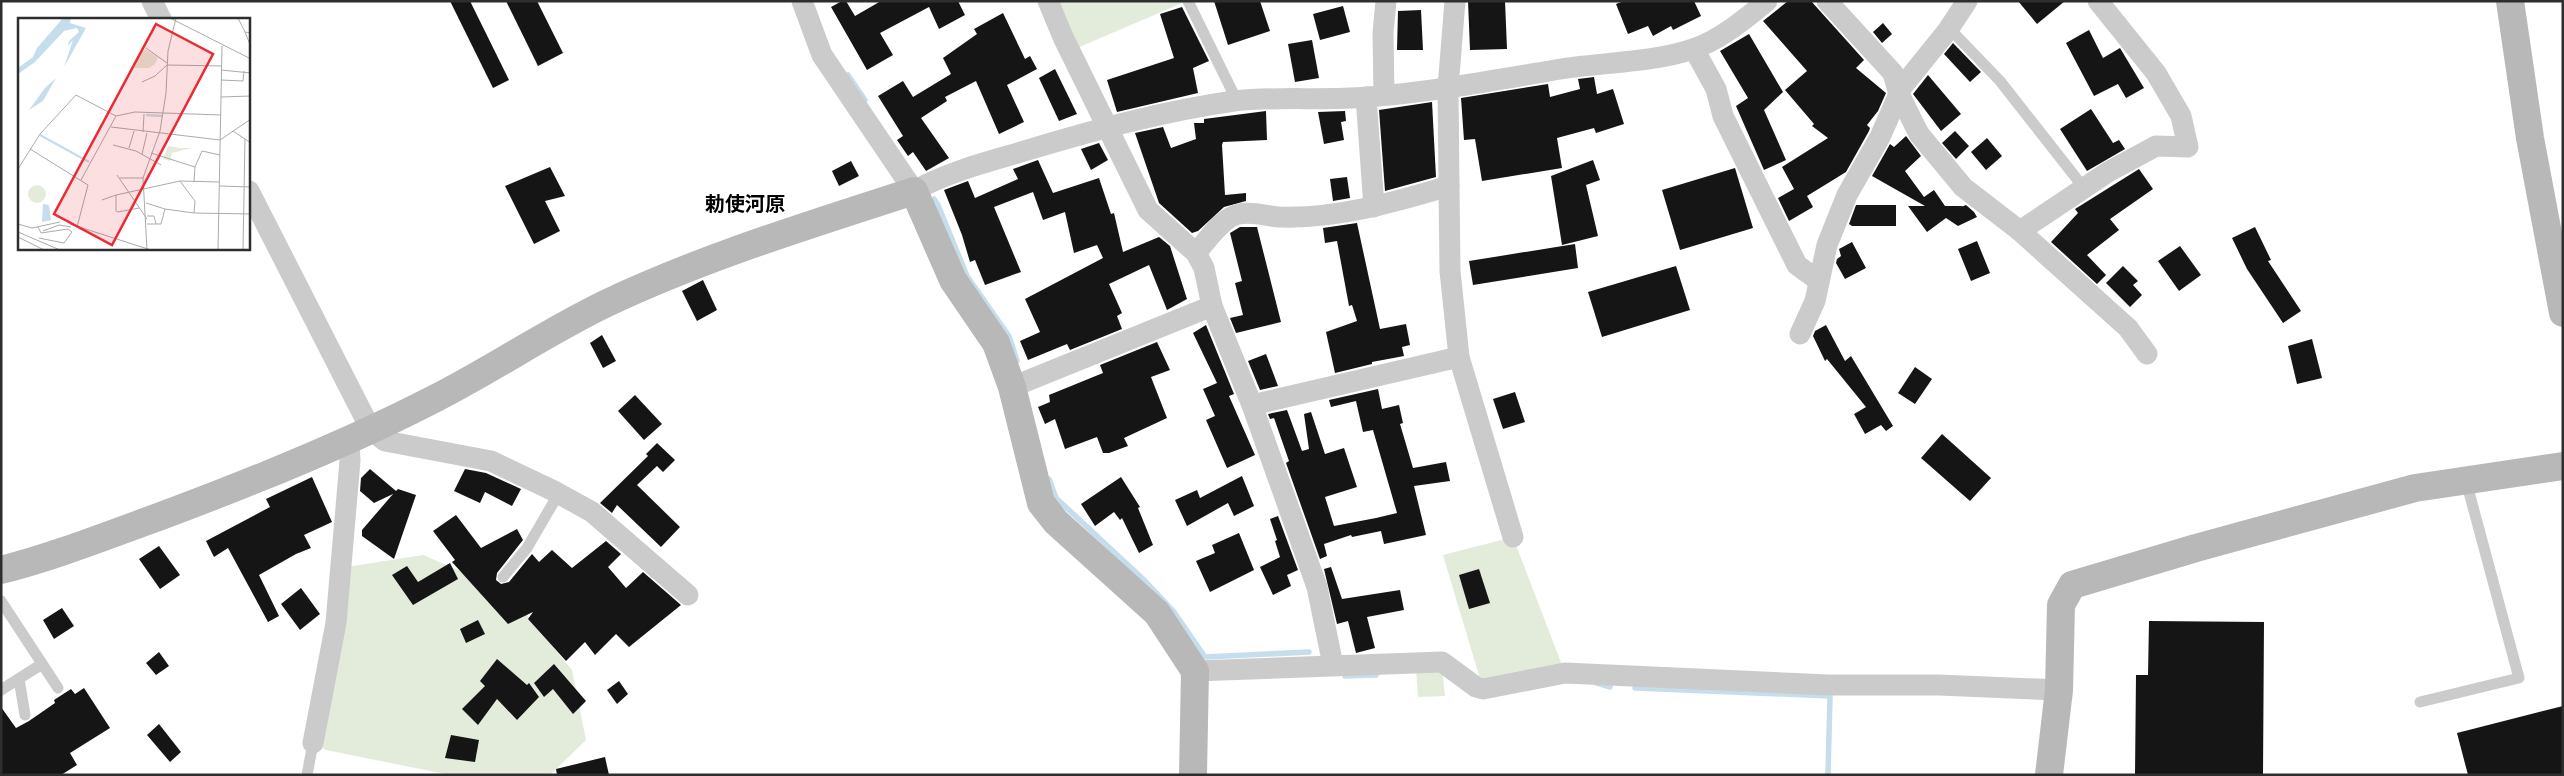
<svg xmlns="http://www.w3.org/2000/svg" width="2564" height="776" font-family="'Golos Text','Noto Sans JP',sans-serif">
<rect width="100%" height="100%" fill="#fff"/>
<g fill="#e3ecdb">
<path d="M1048,1H1187L1070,51Z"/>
<path d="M1513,537L1565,673L1483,689L1443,555Z"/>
<path d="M423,555L507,591L572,670L586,740L550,775H450L326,750L313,743L340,568Z"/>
<path d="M1442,668L1445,696L1418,697L1416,670Z"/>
</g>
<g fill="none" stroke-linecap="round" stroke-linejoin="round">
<g stroke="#c6ddec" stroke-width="5.5">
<path d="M848,75L865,100"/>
<path d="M934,199L938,205L967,276L1009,336L1017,361"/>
<path d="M1049,479L1056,498L1143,579L1174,612L1205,657L1309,652"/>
<path d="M1345,676L1376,675"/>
<path d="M1597,683L1610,687"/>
<path d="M1635,688L1830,696L1828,775"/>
</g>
</g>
<g fill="#151515">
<path d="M450,1H470L509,80L493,88Z"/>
<path d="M506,1H537L563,53L538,66Z"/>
<path d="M842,1H846L855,16L881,1H958L965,15L939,29L929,7L880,33L893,55L867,70L831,7Z"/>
<path d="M1214,1H1260L1270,31L1228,45Z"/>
<path d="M1468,1H1505L1507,49L1470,50Z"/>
<path d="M1624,1H1694L1701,16L1673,30L1671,26L1653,36L1648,26L1628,34L1616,4Z"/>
<path d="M1788,1H1811L1864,60L1856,68L1886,93L1878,111L1867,125L1870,128L1869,131L1846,172L1807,196L1813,207L1789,221L1778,198L1794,189L1782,167L1828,138L1812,126L1814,124L1785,90L1807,71L1763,21Z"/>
<path d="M2018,1H2065L2037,24Z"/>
<path d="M1343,6L1350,32L1320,40L1313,14Z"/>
<path d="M1182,7L1209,61L1193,68L1198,93L1117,112L1107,80L1174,58L1160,14Z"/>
<path d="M1421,10L1423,50H1397L1398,11Z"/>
<path d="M1003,13L1025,59L1030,56L1037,69L1007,85L1024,122L999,134L976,81L945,97L947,101L921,118L949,158L926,171L913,152L908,156L897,140L903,136L878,96L903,81L913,97L951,74L943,58L977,34L974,29Z"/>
<path d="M1883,23L1892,34L1882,43L1873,32Z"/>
<path d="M2089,30L2103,58L2120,48L2144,88L2126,98L2118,84L2094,96L2066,43Z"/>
<path d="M1749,34L1783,92L1764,110L1786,160L1764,170L1736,106L1748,98L1720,51Z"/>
<path d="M1312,40L1319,78L1295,82L1288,44Z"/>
<path d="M1953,43L1981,72L1970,82L1944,54Z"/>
<path d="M1055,69L1077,114L1059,121L1039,78Z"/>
<path d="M1928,75L1961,114L1941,131L1913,94Z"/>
<path d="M1594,77L1597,94L1613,89L1624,124L1596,133L1594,128L1557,138L1562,168L1482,181L1475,139L1464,140L1461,98L1548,84L1550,97L1580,89L1578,79Z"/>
<path d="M1432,102L1436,177L1385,191L1379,110Z"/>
<path d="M2091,109L2113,143L2119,140L2125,149L2087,171L2060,129Z"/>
<path d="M1266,111L1267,140L1223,142L1222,145L1225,195L1246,193V201L1224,207L1198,231L1192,233L1159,203L1135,133L1163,127L1171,148L1196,139L1194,123H1204V119Z"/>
<path d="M1345,111L1346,121L1341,122L1344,140L1324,144L1318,112Z"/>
<path d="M1955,131L1969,146L1956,159L1942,143Z"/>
<path d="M1906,136L1921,156L1905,171L1924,197L1934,190L1945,206H1963L1959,208L1966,205L1974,212L1977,217L1958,226L1946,218L1927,232L1908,206H1925L1872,176L1890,144L1894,147Z"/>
<path d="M1987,138L2002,156L1986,170L1971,152Z"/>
<path d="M1099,143L1108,160L1091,170L1081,149Z"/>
<path d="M1038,160L1053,193L1099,178L1111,214L1114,213L1123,252L1159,237L1170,246L1187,299L1167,310L1149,265L1109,284L1122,313L1117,316L1122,329L1070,350L1067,344L1028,360L1020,341L1040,332L1025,299L1103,258L1097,245L1074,253L1065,212L1043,220L1033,192L994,207L1021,272L985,285L975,260L970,262L962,235L944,190L968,181L975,198L1018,179L1013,169Z"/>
<path d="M1593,160L1600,180L1586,185L1598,236L1562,245L1551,176Z"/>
<path d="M851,161L859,176L839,186L832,171Z"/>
<path d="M550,167L565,196L545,201L560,231L534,244L505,186Z"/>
<path d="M1735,168L1753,228L1680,250L1662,190Z"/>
<path d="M2139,169L2153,189L2110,219L2119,230L2087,255L2106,275L2097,284L2051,242L2078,213L2075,209Z"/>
<path d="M1347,177L1350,198L1333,201L1330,179Z"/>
<path d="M1856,205H1896V226H1852L1849,224Z"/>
<path d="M1357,223L1380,329L1406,324L1410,345L1402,347L1404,356L1372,362V364L1335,373L1326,332L1357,321L1352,305L1349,306L1337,241L1325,243L1323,228Z"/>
<path d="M1240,227H1257L1281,322L1236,333L1230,318L1243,315L1235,283L1242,281L1230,233Z"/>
<path d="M2255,227L2271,260L2268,261L2301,311L2283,323L2247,269L2232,238Z"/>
<path d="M1977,241L1990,273L1971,281L1958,249Z"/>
<path d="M1852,242L1866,268L1845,279L1836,263L1837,259L1841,256L1839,249Z"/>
<path d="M1575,244L1578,268L1473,285L1469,261Z"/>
<path d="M2180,246L2201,275L2179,291L2158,261Z"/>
<path d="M1676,266L1690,310L1602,337L1588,292Z"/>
<path d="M2123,266L2138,281L2133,285L2142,295L2130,307L2106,283Z"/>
<path d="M703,280L717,310L697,321L682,291Z"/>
<path d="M1206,325L1234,394L1229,396L1255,455L1227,468L1206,420L1215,416L1203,389L1217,383L1193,333Z"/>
<path d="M1826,325L1845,361L1851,356L1893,426L1886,431L1881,425L1865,434L1854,414L1866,407L1827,359L1825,361L1813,336L1815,331Z"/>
<path d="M602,335L616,361L603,368L590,343Z"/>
<path d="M2312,339L2322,378L2297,384L2288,346Z"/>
<path d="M1157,342L1170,370L1151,377L1167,418L1124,438L1128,446L1109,453H1103L1097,437L1065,449L1055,419L1045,424L1038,407L1050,402L1049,395L1103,373L1100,365Z"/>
<path d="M1266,354L1278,386L1260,390L1248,361Z"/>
<path d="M1915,367L1932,379L1915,404L1898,393Z"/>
<path d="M1378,389L1382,409L1399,405L1403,423L1400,424L1413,468L1446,462L1450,481L1414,486L1426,535L1384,544L1381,531L1352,537L1351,535L1324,544L1327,556L1320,559L1286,463L1289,461L1274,418L1270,419L1268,414L1287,410L1302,451L1309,449L1304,414L1311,412L1325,454L1344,448L1357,487L1325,497L1334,526L1376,518L1397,513L1373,430L1363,432L1356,401L1331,407L1329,400Z"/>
<path d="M1515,392L1525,422L1503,429L1493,399Z"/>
<path d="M635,395L662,424L644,440L618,411Z"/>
<path d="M1942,434L1991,478L1970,501L1921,458Z"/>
<path d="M657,443L675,460L663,472L657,466L637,485L680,527L661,547L617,505L612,513L600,503L648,456L646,454Z"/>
<path d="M370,469L396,491L398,489L416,495L394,559L362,536V530L393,494L374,503L360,491L361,478Z"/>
<path d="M465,469L486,473L521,489L512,506L485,492L480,503L454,491Z"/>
<path d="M1242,476L1254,506L1234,516L1228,503L1187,526L1175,500L1197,490L1200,498Z"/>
<path d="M312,477L332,522L304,535L311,548L296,554L259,575L279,616L268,622L228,548L214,557L206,541L270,507L266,499Z"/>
<path d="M1121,477L1140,507L1138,508L1153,545L1139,553L1122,518L1120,520L1114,512L1095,526L1081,504Z"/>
<path d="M456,515L481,548L517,529L523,540L497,573L496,580L501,584L509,582L532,554L539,562L552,550L572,568L606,541L621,554L608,567L626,588L643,572L681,605L629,647L616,634L595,655L585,642L566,661L528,619L533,612L508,624L452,562L455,560L433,531Z"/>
<path d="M1278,516L1298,570L1287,575L1291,586L1273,595L1260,567L1280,557L1275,541L1277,540L1270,519Z"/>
<path d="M1239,533L1254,570L1210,592L1196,561L1215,553L1212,545Z"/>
<path d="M159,546L180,575L160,589L139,559Z"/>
<path d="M450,563L458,579L413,605L392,575L407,566L418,582Z"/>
<path d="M1331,567L1342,599L1400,590L1404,610L1367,617L1375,648L1356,653L1348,621L1337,624L1324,569Z"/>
<path d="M1479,569L1490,603L1469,609L1459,575Z"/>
<path d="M301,588L320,614L300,630L281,604Z"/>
<path d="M62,608L74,626L54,639L43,620Z"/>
<path d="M478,620L485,634L466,643L460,629Z"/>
<path d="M2149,621L2264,622L2263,775H2135L2136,675H2148Z"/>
<path d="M159,652L169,666L156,675L146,663Z"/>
<path d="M497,659L527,685L529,683L539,697L517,720L497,699L478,725L462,709L485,686L480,681Z"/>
<path d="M554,664L586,701L573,714L553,689L544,697L534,683Z"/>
<path d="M619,681L628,694L617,704L607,690Z"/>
<path d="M84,688L110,728L70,753L77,765L61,775H1V707L16,728L29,721L55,703L54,700L71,689L75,694Z"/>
<path d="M2563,706V775H2468L2457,733Z"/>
<path d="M159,724L181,752L170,762L147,735Z"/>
<path d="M451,735L479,740L475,762L445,758Z"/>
<path d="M605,757L609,775H557L556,769Z"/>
</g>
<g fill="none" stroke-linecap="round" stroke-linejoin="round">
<g stroke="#cbcbcb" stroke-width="11">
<path d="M1188,1L1237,101"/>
<path d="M1949,28L2000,81L2084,188"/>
<path d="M503,577L527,548L559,493"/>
<path d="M1,601L58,688"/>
<path d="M19,679L25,715"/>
<path d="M1,690L42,664"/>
<path d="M2420,702L2519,678L2466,481"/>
<path d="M307,775L313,743"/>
</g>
<g stroke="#cbcbcb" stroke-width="21">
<path d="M152,1L161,19"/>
<path d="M802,1L822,55L914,191C949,171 992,161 1031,149C1098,129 1164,111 1234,101C1278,96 1323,101 1367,97C1432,92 1496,80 1561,69C1604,62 1651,63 1693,49C1720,40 1745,19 1767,1"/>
<path d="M1048,1L1063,37L1148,210L1196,253L1204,268L1212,306L1252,405L1317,587L1333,665"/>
<path d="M1455,1L1448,88L1449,186L1450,271L1459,357L1513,537"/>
<path d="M1827,1L1893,73L1899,94L1919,134L1963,187L2020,231"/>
<path d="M2098,1L2156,73L2181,116L2188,147L2156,146L2108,172L2020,231L2128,328L2147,354"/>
<path d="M1694,49L1716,89L1723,116L1797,265L1819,281"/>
<path d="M1384,95L1383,33L1386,1"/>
<path d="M1366,97L1374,207"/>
<path d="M249,191L371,430L385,441L491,461L554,491L592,512L688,595"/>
<path d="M1196,253C1206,242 1217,225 1231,217C1245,209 1265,216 1280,217C1337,219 1395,202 1449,186"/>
<path d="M1800,334L1815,301L1827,245L1847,195L1880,137L1902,87L1948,30L1967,1"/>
<path d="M1012,387L1212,306"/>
<path d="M1252,405L1459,357"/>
<path d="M1195,671L1442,662L1476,687L1483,689L1565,673L1828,685H1939L2059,690"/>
<path d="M313,743L336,623L350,461L349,441"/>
</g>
<g stroke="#b8b8b8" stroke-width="28">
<path d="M2510,1L2530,138L2563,313"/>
<path d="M1,570C56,556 108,535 161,516C255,481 347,444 436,398C493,369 547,332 605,304C704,257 809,225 914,191L953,280L996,343L1012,387L1041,503L1056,522L1157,613L1195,671L1193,775"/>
<path d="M2049,775L2059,690L2061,605L2072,585L2196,548L2415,488L2563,466"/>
</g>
</g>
<g text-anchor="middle" stroke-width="5" stroke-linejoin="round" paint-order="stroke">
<g font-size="20" font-weight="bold" fill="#000" stroke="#fff">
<text x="745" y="211">勅使河原</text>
</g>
</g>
<g transform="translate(18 18)">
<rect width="232" height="232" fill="#fff"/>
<path d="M127,31L140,39L137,46L131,50H117L115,45ZM150,128L162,130H174L154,135L152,143L145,141ZM10 176a9 9 0 1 1 18 0a9 9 0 1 1-18 0Z" fill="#e3ecdb"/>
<path d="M45,0H53L52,5L68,10L46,49L55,22L50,28L51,23L61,14L59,10L46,13L17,44L0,56V50L15,39L19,30ZM38,60L25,83L11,92L27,70ZM25,186L31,187L33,202L24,204Z" fill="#c6ddec"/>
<path fill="none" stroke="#c6ddec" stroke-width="2.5" d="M128,97L144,98M22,117L71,144"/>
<path fill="none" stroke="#ababab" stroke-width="1" d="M152,0L233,41M220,0L227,14L233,15M227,14L233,29M128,30L149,45M203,52L233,55M203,62L225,63L226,53M124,64L137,58L149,47L204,48M203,79L233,78M93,109L202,122L233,101M215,113L233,125M125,114L126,96M95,127L118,133L143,147M111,130L116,113M12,131L70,167L59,209M133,135L177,149M124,136L129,115M0,151L22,116L58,77L98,98L117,94L203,97M99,157L129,201M102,160H125M63,162L98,98M162,163L177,183L176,195L233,196M176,164L177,149L184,133L202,137M201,168L233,169M98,177L162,163L201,164M84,182L98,177V193L100,194L121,190M128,185L147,191M129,198H136L138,206M0,206L14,210L42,204M52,206L133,232M129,206H143L147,191L176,195M20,209L23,215L50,211L54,214L46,225L21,220M25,213L41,207L53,209M0,214L42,232M0,219L26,232M129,232L125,160L142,113L148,75L150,33L158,0M200,232L204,28M225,232L227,121"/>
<path fill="#eb2a33" fill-opacity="0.15" stroke="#eb2a33" stroke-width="2.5" d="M138,6L195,36L94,227L36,196Z"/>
<rect width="232" height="232" fill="none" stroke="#2e2e2e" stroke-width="2.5"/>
</g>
<rect width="2564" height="776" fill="none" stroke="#2e2e2e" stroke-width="5"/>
</svg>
